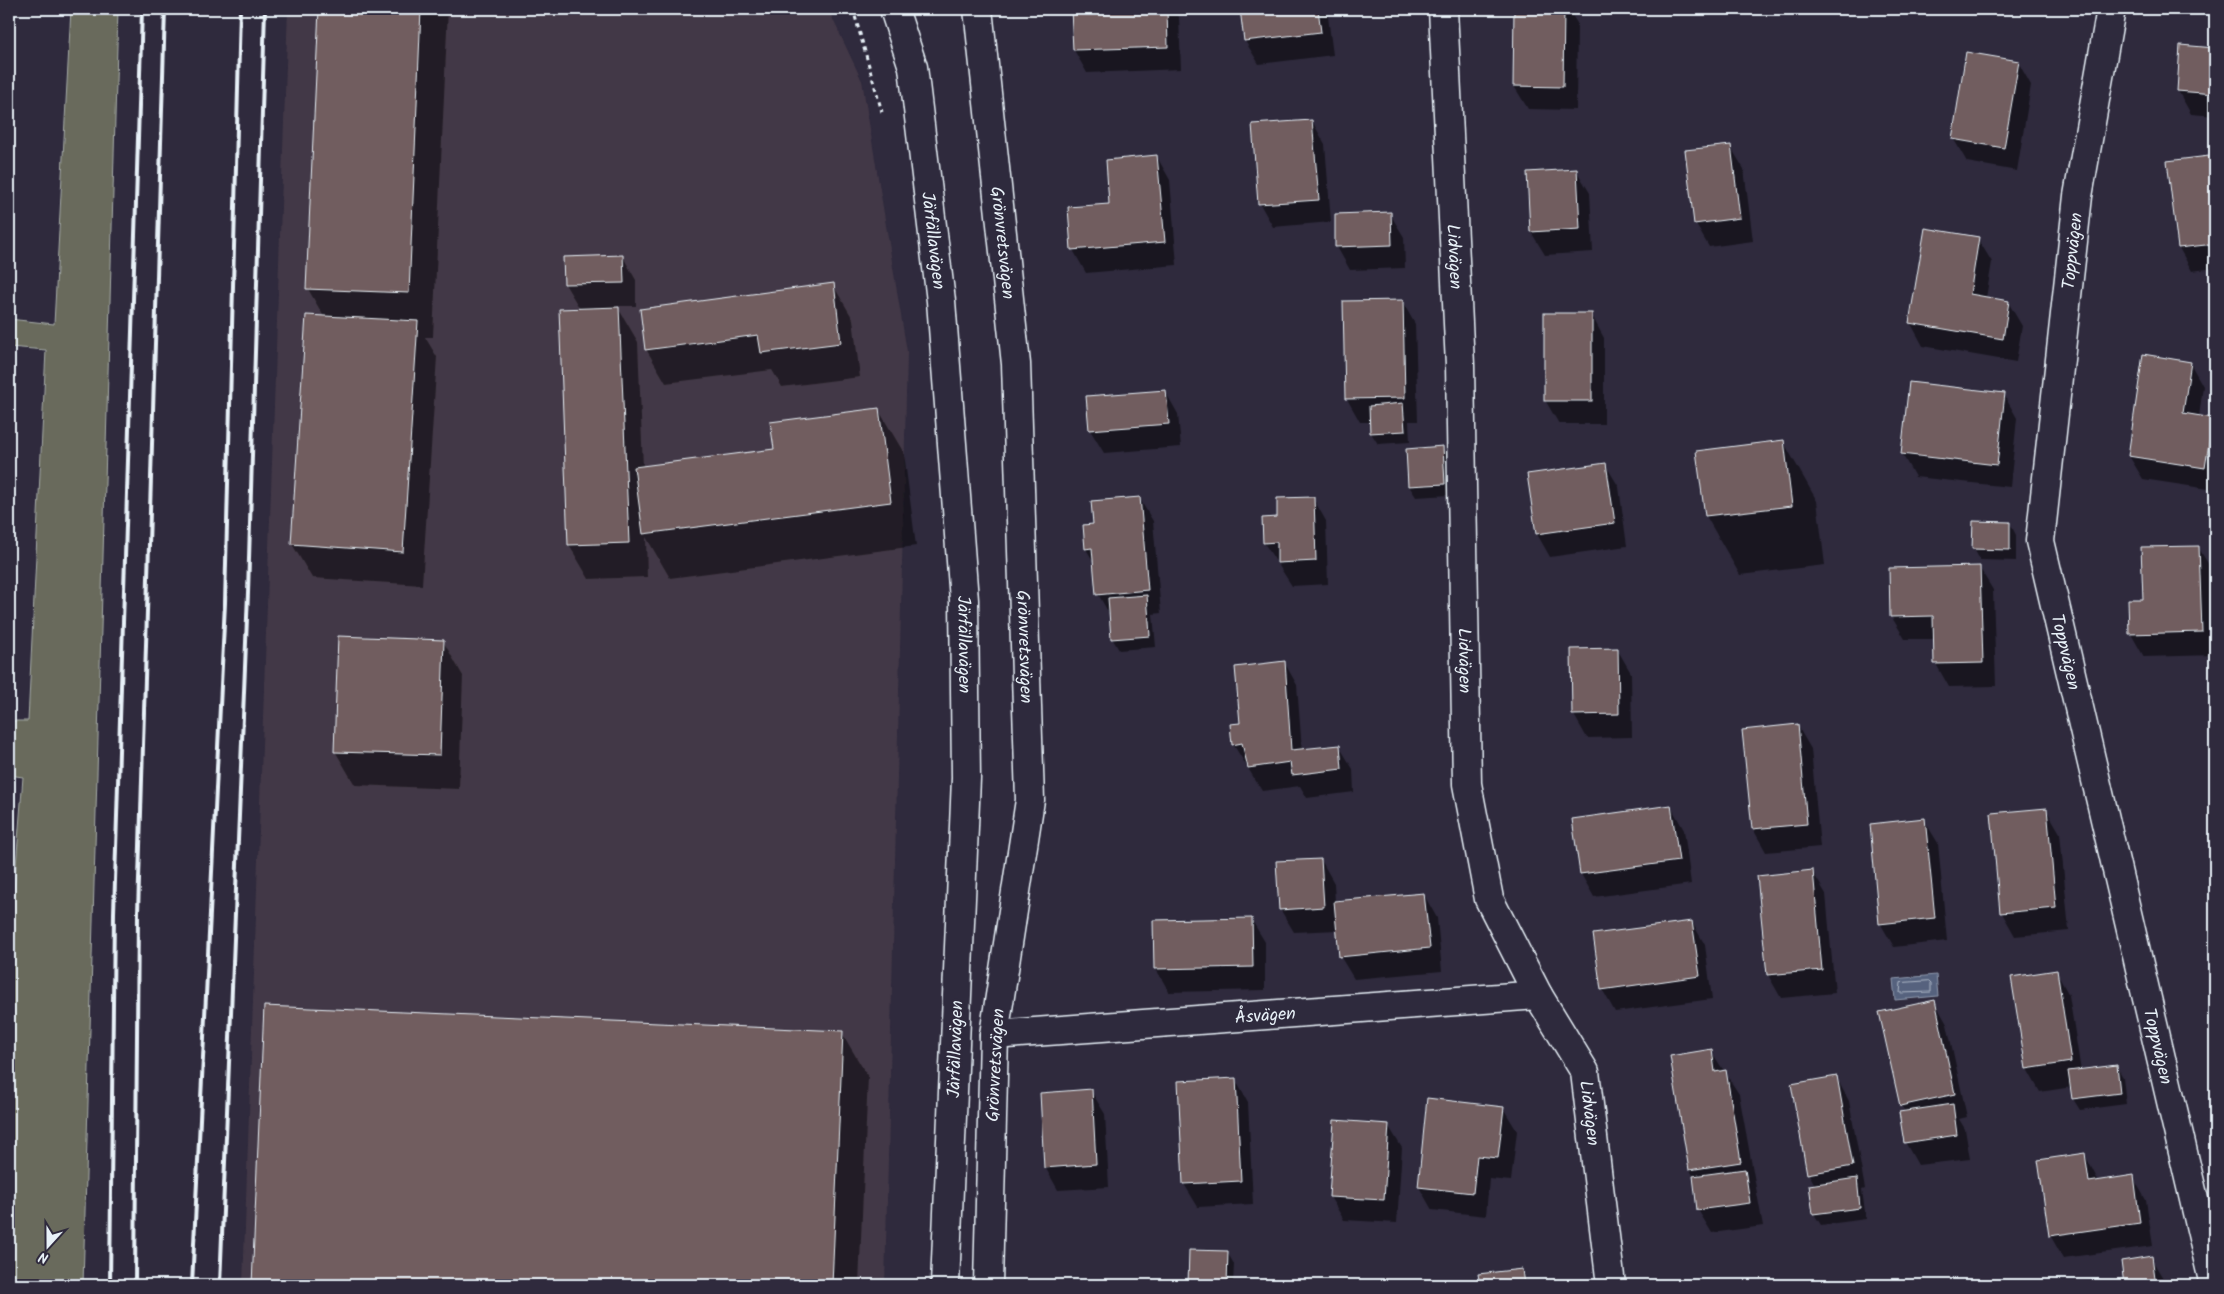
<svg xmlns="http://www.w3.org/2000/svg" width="2224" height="1294" font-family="Kalam,sans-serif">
<rect width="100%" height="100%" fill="#2f2a3d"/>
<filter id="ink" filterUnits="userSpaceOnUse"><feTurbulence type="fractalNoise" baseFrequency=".02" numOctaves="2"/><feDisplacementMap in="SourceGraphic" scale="10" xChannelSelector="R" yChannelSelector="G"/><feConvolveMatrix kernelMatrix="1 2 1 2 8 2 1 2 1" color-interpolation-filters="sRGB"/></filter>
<g filter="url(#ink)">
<path fill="#433947" d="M288,9H828L862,81L907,352L885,1285H243Z"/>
<path fill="#696a5c" stroke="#a8aeaa" d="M71,9H118L83,1285H9V956L23,777L9,775V721H28L46,350L9,347V319L54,324Z"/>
<g fill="#56627e" stroke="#909baf">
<path d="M1936,975L1938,996L1895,1000L1893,979Z"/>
<path d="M2100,1279L2101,1285H2061Z"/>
</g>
<g fill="#0007">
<path d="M320,9H448L433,337H425L437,357L422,585L312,578L292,544L324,317L308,289Z"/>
<path d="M1073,9H1175L1179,17L1181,69L1087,73L1074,50Z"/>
<path d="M1241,9H1327L1333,55L1259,64L1245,41Z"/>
<path d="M1515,9H1568L1577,23L1576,110L1528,109L1514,86Z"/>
<path d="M2181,47L2215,49V116L2191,114L2178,91Z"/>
<path d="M2018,62L2031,85L2017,171L1967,162L1953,138Z"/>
<path d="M1312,121L1325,144L1331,222L1273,227L1260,204Z"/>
<path d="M1730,146L1744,169L1753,241L1709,247L1695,223Z"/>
<path d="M1157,157L1170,180L1177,265L1086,273L1073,250Z"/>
<path d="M2208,158L2215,170V268L2192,271L2179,248L2168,162Z"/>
<path d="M1576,170L1590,193L1593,252L1545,255L1531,232L1528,173Z"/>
<path d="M1390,214L1404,237L1405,268L1350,270L1337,247L1336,216Z"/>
<path d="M1978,239L1992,262L1986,298L2008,302L2022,326L2016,362L1923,346L1910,322Z"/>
<path d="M623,257L636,280V306H617L638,342L643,467L775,450L878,409L904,453L916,546L670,578L646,537L647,577L589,579L569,545L580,309L565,284Z"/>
<path d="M833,285L853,319L860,377L782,387L772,370L666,383L646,349Z"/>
<path d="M1402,301L1415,324L1418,421H1409L1410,442L1378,444L1371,433V422H1360L1347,399L1344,302Z"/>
<path d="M1591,314L1604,338V424H1559L1545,400Z"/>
<path d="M2190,363L2203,386L2199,417L2212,419L2215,425V490L2143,479L2129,456Z"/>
<path d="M1165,391L1178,414L1181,447L1104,453L1090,430Z"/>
<path d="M2004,395L2017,418L2010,487L1915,477L1902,454Z"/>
<path d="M1783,441L1817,501L1825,565L1740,575L1706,516Z"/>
<path d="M1443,448L1449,459L1451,495L1416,497L1409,486Z"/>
<path d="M1605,464L1619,487L1627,546L1550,557L1537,534L1528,475Z"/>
<path d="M1139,498L1153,521L1161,613L1153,614L1156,647L1119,650L1112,638L1111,617L1098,594L1095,564L1086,549L1094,525Z"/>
<path d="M1313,498L1326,521L1328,584L1292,586L1264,543L1279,519Z"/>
<path d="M2010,523L2016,535V561L1980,560L1974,549Z"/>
<path d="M2198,547L2212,570L2215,655L2144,657L2131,634L2130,601L2144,600Z"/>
<path d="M1979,567L1993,590L1996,686L1949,687L1936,664L1935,639H1905L1891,616Z"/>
<path d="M443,641L463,676L459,789L355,785L335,751Z"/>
<path d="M1617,649L1631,673L1632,737L1587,738L1574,715Z"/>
<path d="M1284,662L1297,685L1302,750L1339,746L1353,769L1354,792L1307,798L1300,786L1262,791L1233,744L1242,725Z"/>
<path d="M1797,725L1811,749L1820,847L1766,852L1753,829L1744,731Z"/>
<path d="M1671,807L1684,830L1691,884L1594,897L1581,874Z"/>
<path d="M2046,809L2060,833L2069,931L2015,936L2002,913L1992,814Z"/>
<path d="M1924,820L1938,843L1947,941L1894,947L1880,923Z"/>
<path d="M1321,860L1334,883L1335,902L1424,895L1437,918L1442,971L1354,979L1340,956L1338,930L1294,932L1280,909Z"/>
<path d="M1812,871L1826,894L1835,993L1781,998L1768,975Z"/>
<path d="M1251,919L1265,942V990L1169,992L1156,969Z"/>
<path d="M1692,922L1705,945L1712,999L1615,1012L1602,989Z"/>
<path d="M2056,972L2069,995L2081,1071L2116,1066L2123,1077L2126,1104L2080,1110L2073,1099L2072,1087L2040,1092L2027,1069Z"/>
<path d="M1934,1001L1947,1024L1967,1117L1959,1119L1965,1129L1970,1159L1918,1165L1905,1142V1112L1901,1105Z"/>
<path d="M265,1007L842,1033L868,1077L859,1285H253Z"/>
<path d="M1711,1051L1739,1094L1763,1226L1712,1233L1698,1210L1694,1177L1690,1170Z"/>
<path d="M1836,1077L1849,1101L1865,1189L1862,1190L1866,1219L1821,1225L1814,1214L1815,1185L1809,1174L1793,1085Z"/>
<path d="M1235,1079L1248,1102L1253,1204L1198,1207L1184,1184L1179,1082Z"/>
<path d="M1091,1091L1105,1114L1109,1187L1058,1190L1045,1167Z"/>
<path d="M1503,1108L1517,1131L1511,1181L1489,1179L1486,1216L1432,1210L1419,1187Z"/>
<path d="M1388,1125L1402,1148L1397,1223L1344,1220L1330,1197Z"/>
<path d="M2085,1155L2099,1182L2133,1177L2146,1200L2153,1246L2063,1258L2050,1235Z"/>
<path d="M1190,1251L1227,1252L1234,1264L1233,1285H1189Z"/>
<path d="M2151,1258L2167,1285H2125L2122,1262Z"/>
<path d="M1521,1270L1530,1285L1553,1283L1554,1285H1481L1480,1275Z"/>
</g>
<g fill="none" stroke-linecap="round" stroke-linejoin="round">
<path stroke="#aeb8c7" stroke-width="1" d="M1929,981L1931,983V992L1900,993L1901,983Z"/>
</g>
<g fill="#715d5e" stroke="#e8f1f8">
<path d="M319,9H421L409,293L306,289Z"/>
<path d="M1071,9H1167L1168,47L1073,50Z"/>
<path d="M1240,9H1318L1321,32L1244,41Z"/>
<path d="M1514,9H1564L1563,87L1513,86Z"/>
<path d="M2180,45L2215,48V94L2177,91Z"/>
<path d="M1966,52L2019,61L2004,148L1952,139Z"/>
<path d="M1312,120L1319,200L1258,204L1252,124Z"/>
<path d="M1731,145L1740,218L1694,224L1685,150Z"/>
<path d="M1157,155L1165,242L1071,250L1068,207L1109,204L1106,160Z"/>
<path d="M2209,156L2213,191H2215V244L2178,248L2167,161Z"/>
<path d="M1577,169L1580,229L1530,232L1527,172Z"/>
<path d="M1391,212L1392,245L1335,247V214Z"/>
<path d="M1925,228L1979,237L1970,294L2009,301L2003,339L1909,323Z"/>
<path d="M623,255L624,283L564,284L563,257Z"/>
<path d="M834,283L841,343L761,353L758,335L645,350L640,309Z"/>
<path d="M1403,300L1405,398L1345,399L1343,301Z"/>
<path d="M619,307L629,543L568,545L559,309Z"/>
<rect x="1544" y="313" width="48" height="88"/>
<path d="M306,315L418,321L403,552L291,544Z"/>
<path d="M2143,354L2191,362L2183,413L2213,418L2205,468L2128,456Z"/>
<path d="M1909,382L2005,393L1997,465L1901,454Z"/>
<path d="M1166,390L1169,424L1089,430L1086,396Z"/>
<path d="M1403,403L1405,431L1370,433L1369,406Z"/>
<path d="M879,408L891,502L643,534L634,467L774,449L770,422Z"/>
<path d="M1784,440L1792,506L1705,516L1696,451Z"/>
<path d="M1443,446L1445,484L1408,486L1406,449Z"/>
<path d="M1606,463L1615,523L1536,534L1527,474Z"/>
<path d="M1140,497L1148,590L1096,595L1092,548L1085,549L1083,525L1093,524L1091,501Z"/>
<path d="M1314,497L1316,561L1277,563V542L1263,543L1262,518L1277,517V498Z"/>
<path d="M1973,521L2010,522V550L1972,549Z"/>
<path d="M2199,546L2202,632L2129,634L2128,599H2143L2141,547Z"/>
<path d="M1980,566L1983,663L1934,664L1933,616L1890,617L1889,568Z"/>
<path d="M1147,595L1150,636L1111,639L1108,598Z"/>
<path d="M338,636L444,640L440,755L334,752Z"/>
<path d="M1618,648L1619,714L1572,715L1571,649Z"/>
<path d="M1285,661L1291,750L1340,745L1342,769L1292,775L1290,762L1248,768L1242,743L1232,745L1230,724L1240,723L1235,667Z"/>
<path d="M1798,724L1807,824L1752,829L1742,730Z"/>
<path d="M1671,805L1679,861L1580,874L1572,819Z"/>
<path d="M2047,808L2056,908L2000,913L1991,813Z"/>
<path d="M1925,818L1935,918L1879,924L1870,824Z"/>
<path d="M1321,859L1324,907L1279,910L1276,861Z"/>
<path d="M1813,870L1822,970L1767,975L1757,876Z"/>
<path d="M1424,893L1430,948L1339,957L1334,901Z"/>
<path d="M1252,918L1253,967L1154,969L1153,920Z"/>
<path d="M1692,921L1700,976L1601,990L1593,934Z"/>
<path d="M2057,970L2071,1062L2026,1069L2011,977Z"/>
<path d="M1935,1000L1955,1094L1900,1106L1879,1012Z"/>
<path d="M264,1006L843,1031L832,1285H252Z"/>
<path d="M1712,1049L1715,1072L1726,1070L1741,1162L1689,1170L1670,1056Z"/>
<path d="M2117,1065L2120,1093L2072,1099L2068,1071Z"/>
<path d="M1837,1076L1853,1166L1807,1174L1791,1084Z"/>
<path d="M1236,1078L1241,1181L1183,1184L1178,1081Z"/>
<path d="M1092,1089L1096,1164L1044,1168L1040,1093Z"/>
<path d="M1427,1098L1504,1107L1498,1158L1477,1156L1473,1193L1418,1187Z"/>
<path d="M1953,1104L1957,1135L1904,1143L1899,1112Z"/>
<path d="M1334,1120L1389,1124L1384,1200L1329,1197Z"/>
<path d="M2085,1153L2089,1182L2134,1175L2140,1223L2049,1236L2038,1160Z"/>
<path d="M1745,1169L1750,1203L1697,1210L1693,1176Z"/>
<path d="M1857,1178L1860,1208L1813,1214L1809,1185Z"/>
<path d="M1189,1250L1228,1251L1227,1285H1188Z"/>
<path d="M2152,1256L2156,1285H2124L2121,1261Z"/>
<path d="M1522,1269L1524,1285L1553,1282L1554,1285H1480L1478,1274Z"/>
</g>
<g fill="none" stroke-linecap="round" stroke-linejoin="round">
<g stroke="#e8f1f8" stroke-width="31">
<g id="minor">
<path id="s1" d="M978,9L1016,364L1030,800L994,1035L988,1285"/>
<path id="s2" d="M1443,9L1460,365L1467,784L1489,899L1538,995L1585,1072L1611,1285"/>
<path id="s3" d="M2111,9L2078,196L2040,541L2214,1285"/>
<path id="s4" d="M994,1035L1538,995"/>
</g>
</g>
<g stroke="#e8f1f8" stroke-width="31">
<g id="tertiary">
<path id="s5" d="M894,9L913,67L941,301L964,600L966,778L945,1285"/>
</g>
</g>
<path stroke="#e8f1f8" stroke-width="3" stroke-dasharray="4 4" stroke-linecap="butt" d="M853,9L882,112"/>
<use href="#minor" stroke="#2f2a3d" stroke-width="28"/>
<use href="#tertiary" stroke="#2f2a3d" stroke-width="28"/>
<g stroke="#e8f1f8" stroke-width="4">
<path d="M110,1285L114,913L142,9"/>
<path d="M135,1285L138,913L165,9"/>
<path d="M192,1285L225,603L240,9"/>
<path d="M220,1285L248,593L265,9"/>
</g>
</g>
</g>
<g text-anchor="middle" stroke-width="4.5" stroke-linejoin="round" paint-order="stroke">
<g font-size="18" fill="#e8f1f8" stroke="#2f2a3d">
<text dy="6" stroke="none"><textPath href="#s5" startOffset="236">Järfällavägen</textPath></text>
<text dy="6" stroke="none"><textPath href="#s1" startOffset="235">Grönvretsvägen</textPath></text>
<text transform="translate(2072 251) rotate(-84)" y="6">Toppvägen</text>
<text dy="6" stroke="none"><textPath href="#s2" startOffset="248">Lidvägen</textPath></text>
<text dy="6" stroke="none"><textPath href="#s5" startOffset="641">Järfällavägen</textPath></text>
<text dy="6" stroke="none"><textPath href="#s1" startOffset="640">Grönvretsvägen</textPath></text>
<text dy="6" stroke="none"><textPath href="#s3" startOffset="651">Toppvägen</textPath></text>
<text dy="6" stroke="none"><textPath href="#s2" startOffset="652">Lidvägen</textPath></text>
<text dy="6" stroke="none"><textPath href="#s4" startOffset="272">Åsvägen</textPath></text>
<text dy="6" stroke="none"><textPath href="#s3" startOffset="1056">Toppvägen</textPath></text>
<text transform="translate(955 1049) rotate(-88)" y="6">Järfällavägen</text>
<text transform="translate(995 1065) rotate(-87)" y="6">Grönvretsvägen</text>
<text dy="6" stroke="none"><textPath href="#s2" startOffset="1132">Lidvägen</textPath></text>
</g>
</g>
<rect width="2224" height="1294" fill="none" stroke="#2f2a3d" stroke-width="30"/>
<rect x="15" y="15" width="2194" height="1264" fill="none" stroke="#e8f1f8" stroke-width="2" filter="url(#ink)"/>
<g transform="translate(48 1246) rotate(201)" stroke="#2f2a3d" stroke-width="4" paint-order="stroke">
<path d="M0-4L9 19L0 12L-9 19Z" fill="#e8f1f8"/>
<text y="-8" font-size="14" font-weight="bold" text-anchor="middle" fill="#e8f1f8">N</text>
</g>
</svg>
